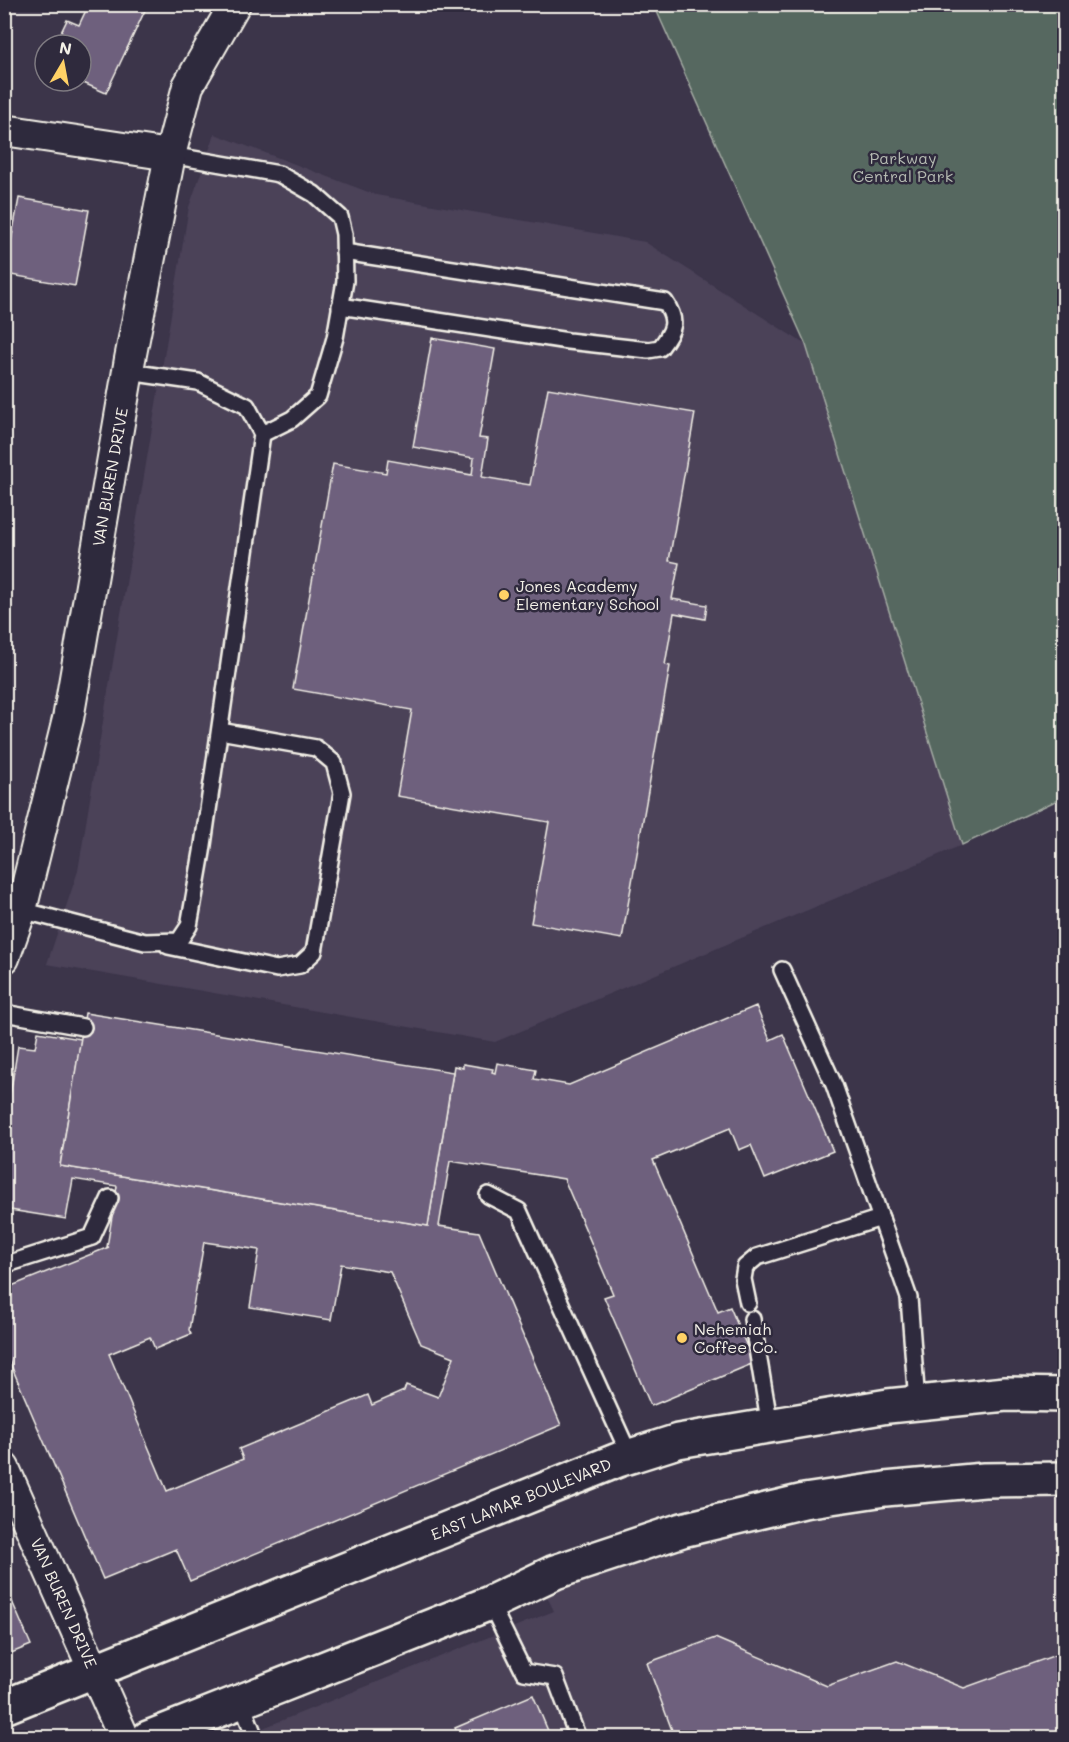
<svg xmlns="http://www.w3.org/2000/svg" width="1069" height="1742" font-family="Mali,sans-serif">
<rect width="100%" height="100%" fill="#3c354a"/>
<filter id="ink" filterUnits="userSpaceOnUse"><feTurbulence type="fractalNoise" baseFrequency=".0167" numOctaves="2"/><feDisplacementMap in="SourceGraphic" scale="12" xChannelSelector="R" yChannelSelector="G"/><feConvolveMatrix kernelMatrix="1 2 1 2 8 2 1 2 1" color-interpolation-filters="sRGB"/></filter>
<g filter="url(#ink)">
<g fill="#4b4259">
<path d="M215,134L376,195L645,242L806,345L962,845L495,1042L47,964L78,871L189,207Z"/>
<path d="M1064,1498V1737L238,1738L554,1611L544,1590L728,1531L944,1500Z"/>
</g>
<path fill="#566860" stroke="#a5aca4" stroke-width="1.5" d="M654,5H1064V797L962,845L806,345Z"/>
<g fill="#6e617d" stroke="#f4f1e8" stroke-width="1.5" fill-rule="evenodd">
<path d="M79,4H143L147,6L106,93L79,81H81V45H55L67,20L79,25L87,8Z"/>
<path d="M19,198L89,210L75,286L5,274Z"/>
<path d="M432,338L495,349L479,438L488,439L482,477L530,485L548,388L695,413L669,561L679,563L672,599L707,605L705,619L674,613L665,665L670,666L622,939L531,923L549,822L397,796L412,710L293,689L333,464L386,473L388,460L472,475L474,458L413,447Z"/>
<path d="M756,1006L770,1040L783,1034L833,1151L765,1179L751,1145L739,1150L730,1128L653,1160L718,1312L730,1307L754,1363L651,1406L604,1297L613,1294L564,1179L450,1161L439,1226L479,1232L561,1425L190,1581L176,1549L103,1579L4,1349V1289L109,1247H107L117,1186L73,1179L66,1219L4,1209V1100L9,1101L18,1046L35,1048L38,1032L81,1039L60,1166L428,1226L454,1066L463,1068V1064L493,1069L492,1072L495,1073L497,1063L536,1070L534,1079L569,1085ZM204,1242L259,1250L250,1307L331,1320L341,1264L390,1272L421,1344L454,1357L438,1397L406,1385L404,1391L372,1405L368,1395L239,1449L243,1459L167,1491L109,1354L150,1337L155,1349L191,1334L189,1330Z"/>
<path d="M85,1013L453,1072L428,1226L60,1166Z"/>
<path d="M4,1583L31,1645L4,1656Z"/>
<path d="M715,1638L827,1686L897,1661L964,1688L1064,1652V1738H684L673,1733L647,1663Z"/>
<path d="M533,1695L551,1738H459L455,1728Z"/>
</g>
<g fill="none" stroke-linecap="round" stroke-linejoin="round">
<g stroke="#f4f1e8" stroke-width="20">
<g id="service">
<path d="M170,155L279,174L314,194L340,217L344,234L345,281L335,338L318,396L292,419L262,434"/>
<path d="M340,306L568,341L648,350L660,348C674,330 678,321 665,302L344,252"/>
<path d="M21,910L145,942L179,941L189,926L202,852L262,434L247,406L198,382L129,372"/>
<path d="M168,946L277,969L300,965L314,952L342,793L334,763L316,748L220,731"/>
<path d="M782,970L834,1085L909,1298L917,1403"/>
<path d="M4,1013L83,1027"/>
<path d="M488,1195L519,1211L630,1456"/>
<path d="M4,1265L92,1237L110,1198"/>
<path d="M748,1303L743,1279L745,1267L757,1257L881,1218"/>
<path d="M752,1319L770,1426"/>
<path d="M490,1603L524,1672L555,1677L578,1738"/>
<path d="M241,1701L255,1738"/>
</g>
</g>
<g stroke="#f4f1e8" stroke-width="34">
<g id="minor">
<path d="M4,130L170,155"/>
<path d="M4,958L21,910L68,719L130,359L170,155L188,86L235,4"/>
<path d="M4,1468L124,1738"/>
</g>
</g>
<g stroke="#f4f1e8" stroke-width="38">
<g id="secondary">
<path d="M4,1707L618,1460L678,1441L888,1406L1006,1394L1064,1395"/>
<path d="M148,1738L490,1603L555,1572L682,1530L804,1501L885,1489L984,1480L1064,1479"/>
</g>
</g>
<use href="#service" stroke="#2f2a3d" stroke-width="15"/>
<use href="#minor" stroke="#2f2a3d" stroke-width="30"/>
<use href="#secondary" stroke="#2f2a3d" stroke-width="33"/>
</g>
</g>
<g fill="#ffd166" stroke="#2f2a3d" stroke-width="2">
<circle cx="504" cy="595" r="6"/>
<circle cx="682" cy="1338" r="6"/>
</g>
<g text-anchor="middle" stroke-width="5" stroke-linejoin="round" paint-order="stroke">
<g font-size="16" fill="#b5bab2" stroke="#2f2a3d">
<text x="903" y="164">Parkway<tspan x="903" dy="18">Central Park</tspan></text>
</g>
<g font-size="16" fill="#f4f1e8" stroke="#2f2a3d">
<text transform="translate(110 477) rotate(-80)" y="6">VAN BUREN DRIVE</text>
<text transform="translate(521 1499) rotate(-22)" y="6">EAST LAMAR BOULEVARD</text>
<text transform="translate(64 1603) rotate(66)" y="6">VAN BUREN DRIVE</text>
</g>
<g font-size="16" fill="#f4f1e8" stroke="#2f2a3d" text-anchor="start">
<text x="516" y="592">Jones Academy<tspan x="516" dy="18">Elementary School</tspan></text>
<text x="694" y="1335">Nehemiah<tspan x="694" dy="18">Coffee Co.</tspan></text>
</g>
</g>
<rect width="1069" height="1742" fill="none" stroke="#2f2a3d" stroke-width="24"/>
<rect x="12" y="12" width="1045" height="1718" fill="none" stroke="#f4f1e8" stroke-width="2" filter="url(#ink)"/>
<g transform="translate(63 63) rotate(10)"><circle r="28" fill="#2f2a3d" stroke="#7e7a81" stroke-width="1.5"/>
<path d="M0-4.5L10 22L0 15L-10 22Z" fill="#ffd166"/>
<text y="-9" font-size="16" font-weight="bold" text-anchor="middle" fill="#f4f1e8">N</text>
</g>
</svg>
